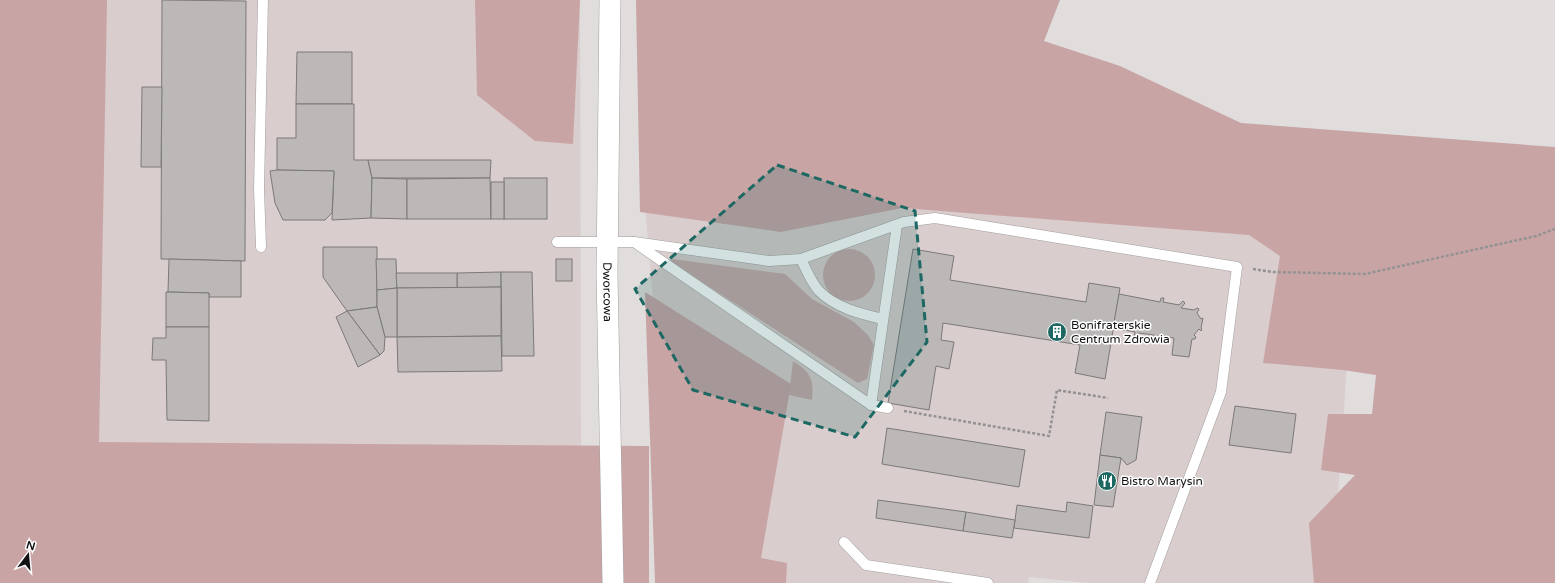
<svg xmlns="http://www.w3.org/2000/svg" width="1555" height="583" font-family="'Varela Round',sans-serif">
<rect width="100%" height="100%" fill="#e1dddd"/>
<g fill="#dacdcd">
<path d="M97,0H580L581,456L95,479Z"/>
<path d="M1381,193L1349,336L1332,582L1329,583H1088L1029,577L1028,583H776L753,571L654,313L645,204Z"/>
</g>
<g fill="#c9a8a9">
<circle cx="849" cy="275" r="26"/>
<path d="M672,259L785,274L812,299L854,322L868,335L874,345L867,379L858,383L671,262Z"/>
<path d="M793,361C811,372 814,380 812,400L789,395Z"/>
</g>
<g fill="#c8a4a5">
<path d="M0,0H107L99,442L649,446V583H0Z"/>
<path d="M475,0H580L573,144L535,141L477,95Z"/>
<path d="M636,0H1060L1044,41L1120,66L1241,123L1555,147V583H1314L1309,523L1355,475L1321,470L1328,414H1372L1376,375L1343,370L1263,363L1280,256L1249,235L902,208L781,232L640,212Z"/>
<path d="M645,292L791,384L761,558L787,563L786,583H655Z"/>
</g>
<g fill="#bcb8b8" stroke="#7c7979">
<path d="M162,0L246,1L245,261L161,259Z"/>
<path d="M297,52H352V104H296Z"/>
<path d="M142,87H162L161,167H141Z"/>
<path d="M296,104H354V160H368L372,178L371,218L332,220L334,171L277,170V138H296Z"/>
<path d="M368,160H491L490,178H372Z"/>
<path d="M277,170L334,171L332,213L325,220H283L275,203L270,171Z"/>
<path d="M372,178L407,179V219L371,218Z"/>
<path d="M490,178L491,219H407V179Z"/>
<rect x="504" y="178" width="43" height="41"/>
<rect x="491" y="182" width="13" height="37"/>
<path d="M323,247H377V307L347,311L323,277Z"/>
<path d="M913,249L954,256L950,280L1086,302L1089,283L1120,288L1105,379L1075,373L1080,345L943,323L941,340L954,342L949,369L936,366L929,410L888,403Z"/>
<path d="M169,259L241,261V297H209V293L168,292Z"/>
<path d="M376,259H396L397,288L377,290Z"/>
<rect x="556" y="259" width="16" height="22"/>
<path d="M501,272V287L457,288V273Z"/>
<path d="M501,272H532L534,356H502Z"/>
<path d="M396,273H457V288H397Z"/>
<path d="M501,287V336L397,337V288Z"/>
<path d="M397,288V337H385L377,307V290Z"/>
<path d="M166,292L209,293V327H166Z"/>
<path d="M1119,294L1160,302L1161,298H1164L1163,302L1179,305L1183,301L1185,303L1181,308L1194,310L1197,308L1199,309L1197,313L1201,319L1203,318L1201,328L1202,329L1201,331L1199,329L1194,335L1196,337L1195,339H1192L1189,357L1172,355L1174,338L1157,336V340H1153L1154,335L1138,333L1137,337H1134L1135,332L1113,328Z"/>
<path d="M377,307L385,337L384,351L380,355L347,311Z"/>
<path d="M347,311L380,355L358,367L336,317Z"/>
<path d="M166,327H209V421L167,420L166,360H152L153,338H166Z"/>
<path d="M501,336L502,371L398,372L397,337Z"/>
<path d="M1235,406L1296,414L1291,453L1229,445Z"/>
<path d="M1106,412L1142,417L1136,460L1127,465L1121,458L1100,455Z"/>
<path d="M887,428L1025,450L1019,487L882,464Z"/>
<path d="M1100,455L1121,458L1113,507L1094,505Z"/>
<path d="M878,500L966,512L963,531L876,518Z"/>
<path d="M1067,502L1093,506L1089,538L1014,528L1017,505L1066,512Z"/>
<path d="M966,512L1015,520L1012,538L963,531Z"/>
</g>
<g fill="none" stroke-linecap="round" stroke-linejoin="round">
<g stroke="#a29e9e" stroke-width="11">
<g id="lane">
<path d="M557,242H634L871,405L888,408"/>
<path d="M634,242L769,261L801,259L904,222L935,218L1237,267L1221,392L1150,583"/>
<path d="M261,247L259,188L263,0"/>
<path d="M801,259C806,269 811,282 819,291C836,308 861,314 883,319"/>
<path d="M871,405L897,225"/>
<path d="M844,542L866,565L988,583"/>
</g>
</g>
<g stroke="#a29e9e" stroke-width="22">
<g id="street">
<path id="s1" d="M610,0L607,273L613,583"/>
</g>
</g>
<g stroke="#949292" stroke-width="2.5" stroke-dasharray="3 2" stroke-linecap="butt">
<path d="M1253,269L1273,272L1365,274L1536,236L1555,229"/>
<path d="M904,411L1049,436L1057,390L1108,398"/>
</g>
<use href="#lane" stroke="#fff" stroke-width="10"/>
<use href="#street" stroke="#fff" stroke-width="21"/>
</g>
<path fill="#1d6862" fill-opacity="0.2" stroke="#1d6862" stroke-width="3" stroke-dasharray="8 5" stroke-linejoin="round" d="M777,165L915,211L927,342L855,437L693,390L635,289Z"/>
<defs>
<g id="building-disc" transform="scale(1)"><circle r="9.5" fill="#1d6862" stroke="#fff"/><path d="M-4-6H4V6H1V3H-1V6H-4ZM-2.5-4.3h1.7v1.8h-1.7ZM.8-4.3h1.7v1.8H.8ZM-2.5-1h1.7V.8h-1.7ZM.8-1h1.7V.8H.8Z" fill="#fff"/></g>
<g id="restaurant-disc" transform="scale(1)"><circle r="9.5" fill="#1d6862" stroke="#fff"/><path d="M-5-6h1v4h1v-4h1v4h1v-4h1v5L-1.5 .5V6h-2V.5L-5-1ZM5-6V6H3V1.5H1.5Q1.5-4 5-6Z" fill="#fff"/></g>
</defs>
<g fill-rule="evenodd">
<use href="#building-disc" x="1057" y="332"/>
<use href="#restaurant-disc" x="1107" y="481"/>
</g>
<g text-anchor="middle" stroke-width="3" stroke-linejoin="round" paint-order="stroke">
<g font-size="12" fill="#121111" stroke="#fff">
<text dy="4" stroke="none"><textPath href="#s1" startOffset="292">Dworcowa</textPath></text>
</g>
<g font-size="12" fill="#121111" stroke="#fff" text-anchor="start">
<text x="1071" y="329">Bonifraterskie<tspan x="1071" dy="14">Centrum Zdrowia</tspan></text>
<text x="1121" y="485">Bistro Marysin</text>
</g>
</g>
<g transform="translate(28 555) rotate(16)" stroke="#ffffff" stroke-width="3" paint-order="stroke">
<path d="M0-3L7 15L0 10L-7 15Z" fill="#121111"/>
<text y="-6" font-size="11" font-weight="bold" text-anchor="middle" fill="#121111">N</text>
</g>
</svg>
